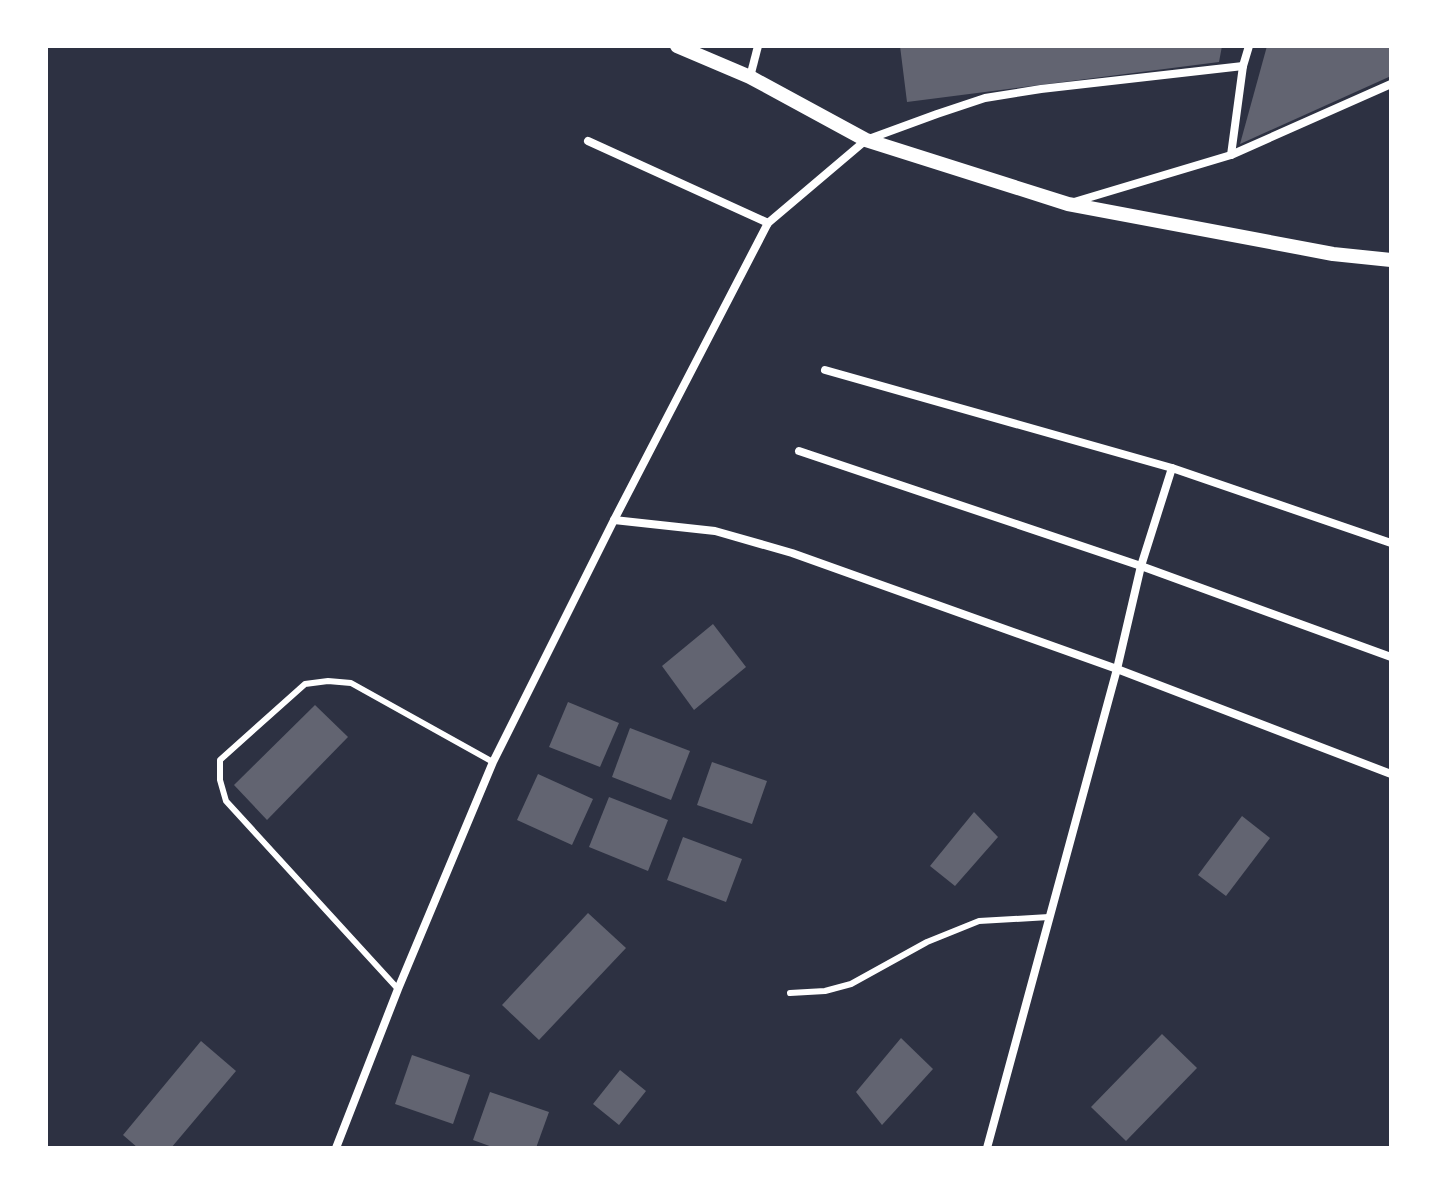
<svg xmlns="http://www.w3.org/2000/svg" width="1437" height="1194" font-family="Poppins,sans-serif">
<rect width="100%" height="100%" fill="#2d3142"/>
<g fill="#626471">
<path d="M900,46H1222L1219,62L907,102Z"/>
<path d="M1267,46H1391V76L1240,144Z"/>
<path d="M713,624L746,667L694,710L662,666Z"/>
<path d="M568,702L619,723L600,767L549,747Z"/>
<path d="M315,705L348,737L267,820L234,785Z"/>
<path d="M630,728L690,751L671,800L612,777Z"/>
<path d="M712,762L767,781L752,824L697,805Z"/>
<path d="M538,774L593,799L572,845L517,820Z"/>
<path d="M609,797L668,820L648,871L589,847Z"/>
<path d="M974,812L998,837L955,886L930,866Z"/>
<path d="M1242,816L1270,838L1226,896L1198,875Z"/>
<path d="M683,837L742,859L726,902L667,880Z"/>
<path d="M588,913L626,948L539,1040L502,1005Z"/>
<path d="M1162,1034L1197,1068L1126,1141L1091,1107Z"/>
<path d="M901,1038L933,1069L882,1125L856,1092Z"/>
<path d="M201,1041L236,1071L171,1148H138L123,1135Z"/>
<path d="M412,1055L470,1075L453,1124L395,1104Z"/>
<path d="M620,1070L646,1091L619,1125L593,1104Z"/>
<path d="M490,1092L549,1112L536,1148H495L473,1140Z"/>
</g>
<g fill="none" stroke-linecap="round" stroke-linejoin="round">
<g stroke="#fff" stroke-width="6">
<path d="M398,989L226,801L220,780V760L305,684L328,681L351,683L493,762"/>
<path d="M790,993L825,991L851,984L927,942L979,921L1049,917"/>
</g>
<g stroke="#fff" stroke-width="8">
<path d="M750,77L758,46"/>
<path d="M588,141L768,223"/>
<path d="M1231,155L1243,66L1249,46"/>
<path d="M1074,202L1231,155L1391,84"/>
<path d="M825,370L1172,468L1391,543"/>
<path d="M799,451L1141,566L1391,657"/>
<path d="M614,520L715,531L792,553L1117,669L1391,774"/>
<path d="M336,1148L398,989L493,762L614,520L768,223L866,140L937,114L985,98L1041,89L1243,66"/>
<path d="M987,1148L1117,669L1141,566L1172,468"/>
</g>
<path stroke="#fff" stroke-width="14" d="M677,46L750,77L866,140L1068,204L1333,254L1391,260"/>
</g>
<rect width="1437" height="1194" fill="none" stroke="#ffffff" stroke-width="96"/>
</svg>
